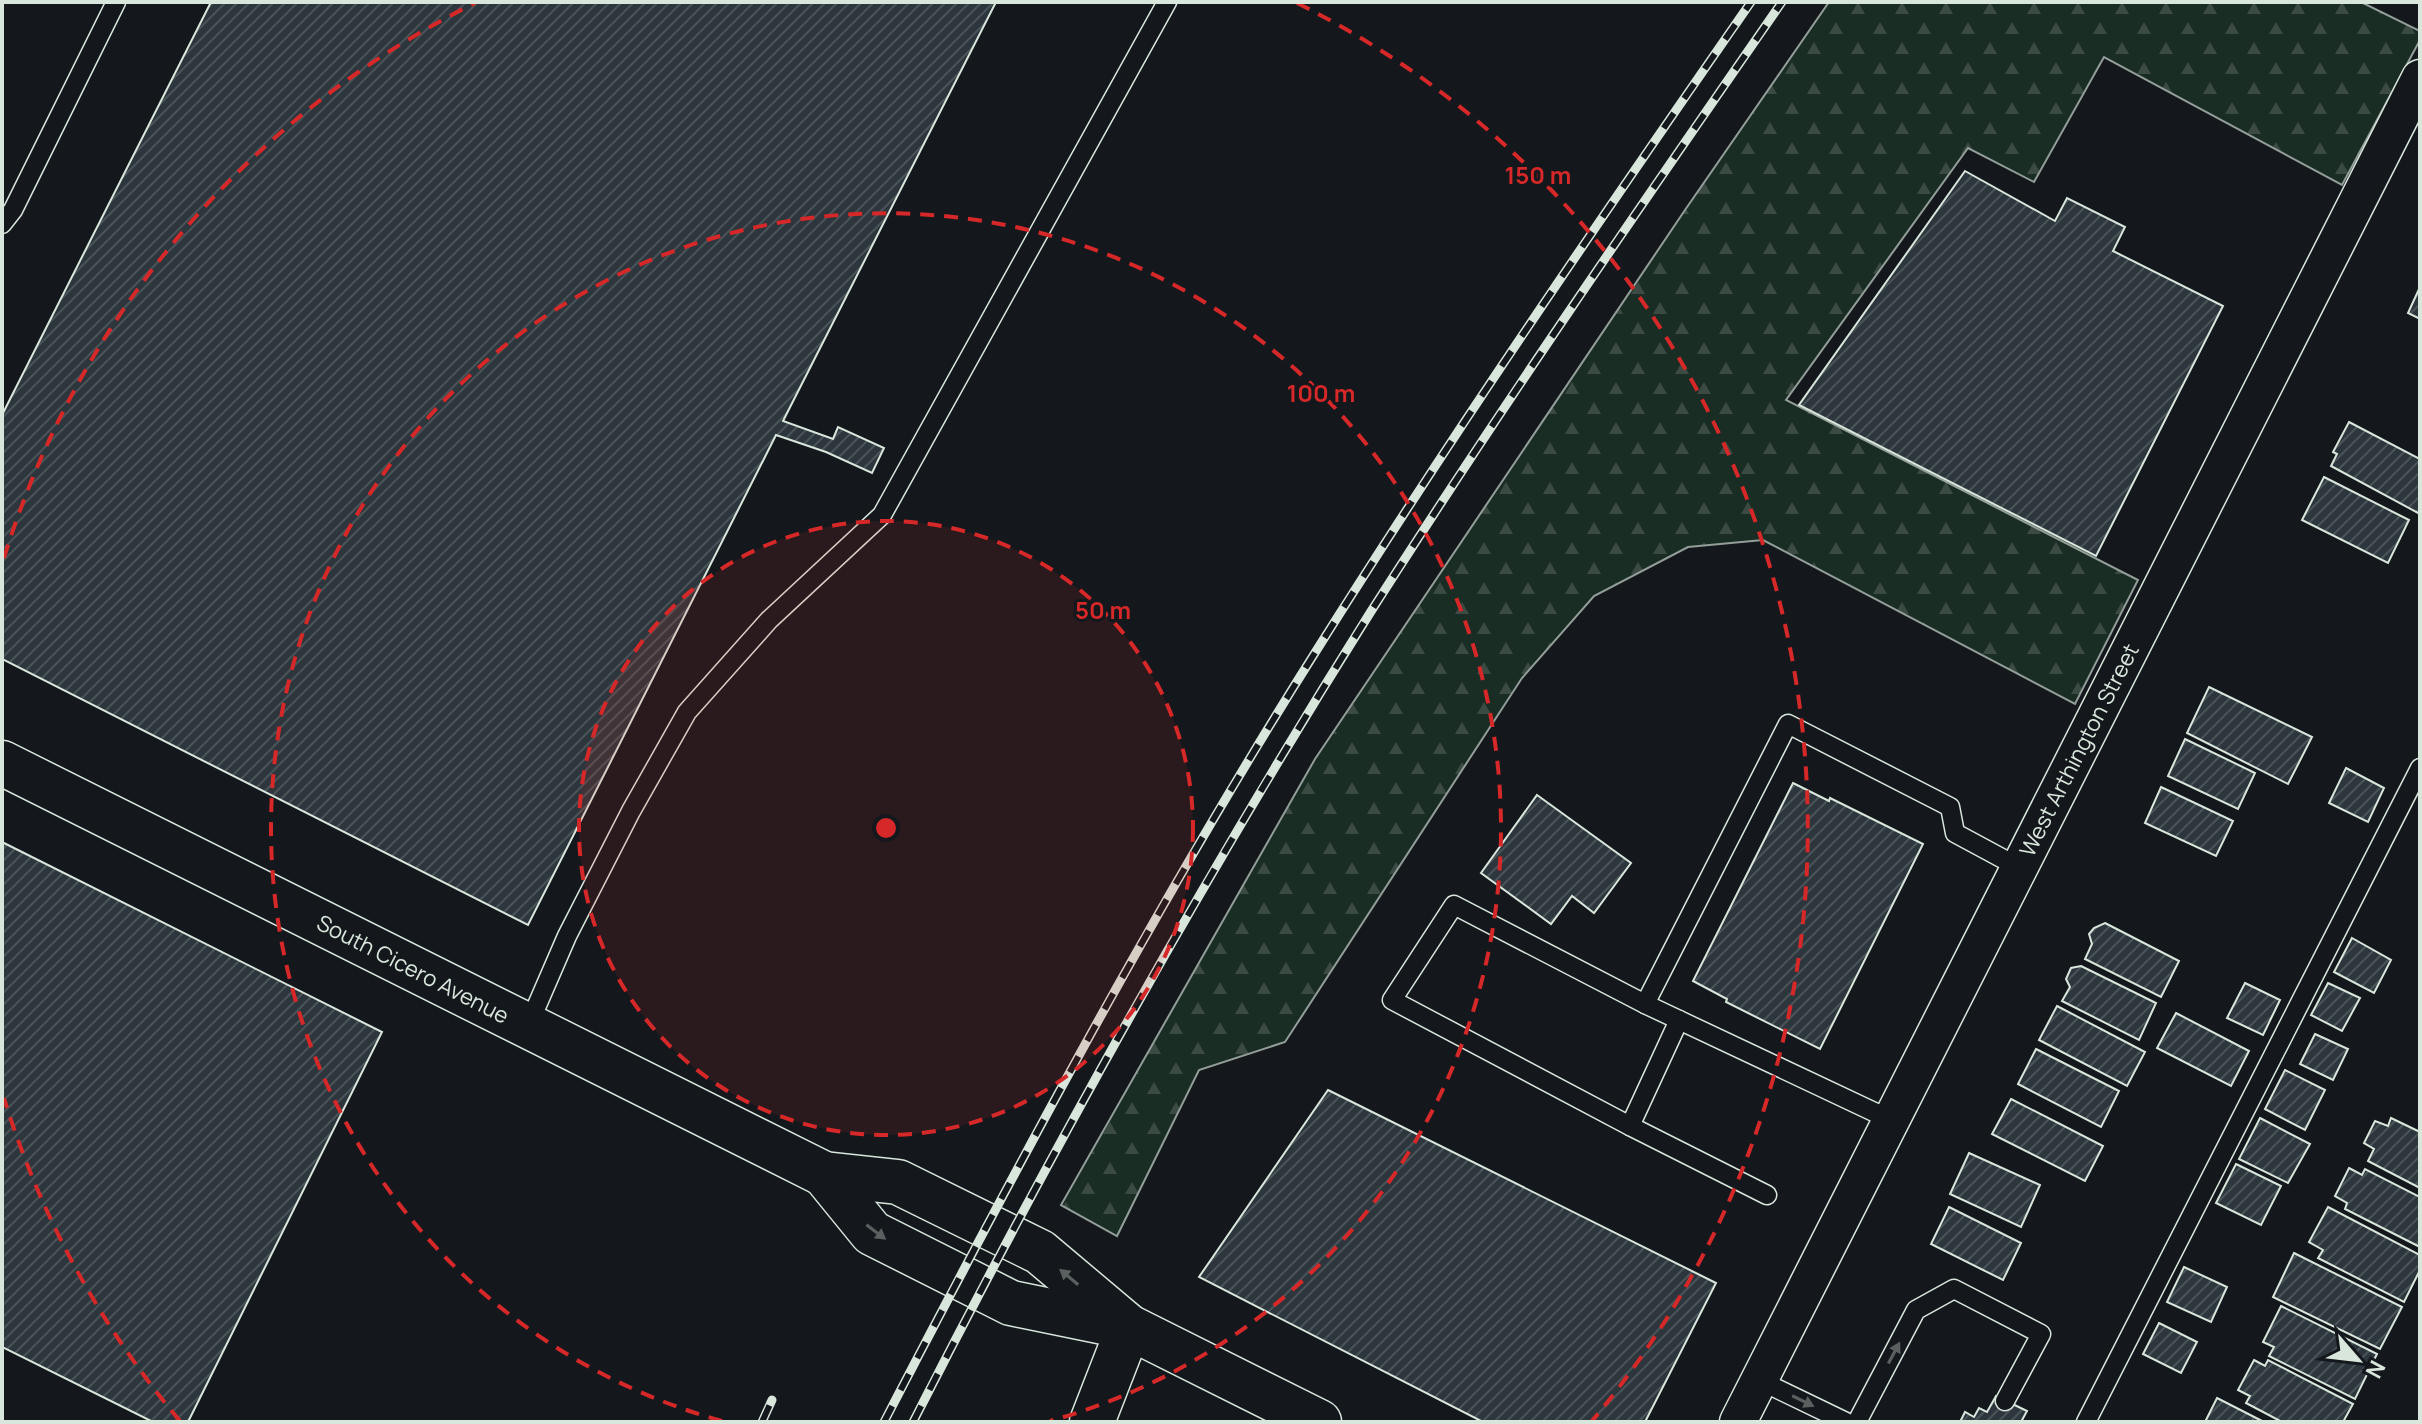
<svg xmlns="http://www.w3.org/2000/svg" width="2422" height="1424" font-family="Manrope,sans-serif">
<defs>
<pattern id="forest-firs" width="22" height="20" patternUnits="userSpaceOnUse" patternTransform="scale(2)"><rect width="22" height="20" fill="#1a2d24"/><path d="M5 1l3.5 6h-7zM16 11l3.5 6h-7z" fill="#3b4b43"/></pattern>
<pattern id="building-hatch" width="6" height="6" patternUnits="userSpaceOnUse" patternTransform="scale(2)"><rect width="6" height="6" fill="#2c363c"/><path d="M-1 1l2-2M0 6l6-6M5 7l2-2" fill="none" stroke="#4a5358"/></pattern>
</defs>
<rect width="100%" height="100%" fill="#14181c"/>
<path fill="url(#forest-firs)" stroke="#939e99" stroke-width="2" d="M1829,2H2361L2420,31V40L2342,185L2104,57L2034,182L1968,148L1786,400L2138,580L2075,704L1763,540L1688,547L1594,596L1522,678L1285,1042L1199,1070L1117,1236L1061,1205L1315,759L1685,210Z"/>
<g fill="url(#building-hatch)" stroke="#d8e6dc" stroke-width="2">
<path d="M211,2H996L783,421L833,439L838,427L884,448L872,473L826,452L776,435L528,925L2,659V415Z"/>
<path d="M1965,171L2055,221L2067,198L2125,227L2113,251L2223,306L2096,556L1799,405Z"/>
<path d="M2420,287V319L2408,313Z"/>
<path d="M2349,422L2420,459V514L2331,466L2337,454L2333,452Z"/>
<path d="M2324,477L2409,520L2388,563L2302,520Z"/>
<path d="M2209,687L2312,737L2288,784L2187,733Z"/>
<path d="M2185,739L2255,773L2238,809L2168,776Z"/>
<path d="M2346,768L2384,788L2368,822L2329,803Z"/>
<path d="M1793,783L1829,801L1830,798L1923,844L1820,1049L1726,1002L1727,999L1693,981Z"/>
<path d="M2161,787L2233,821L2216,856L2145,823Z"/>
<path d="M1537,795L1631,863L1594,913L1572,896L1551,924L1481,873Z"/>
<path d="M2,842L382,1032L188,1422H153L2,1347Z"/>
<path d="M2105,923L2179,961L2161,997L2085,959L2092,944L2089,934L2094,928Z"/>
<path d="M2352,938L2391,960L2374,993L2334,972Z"/>
<path d="M2081,966L2156,1003L2139,1040L2062,1001L2070,987L2066,979L2071,968Z"/>
<path d="M2245,983L2280,1000L2263,1035L2227,1018Z"/>
<path d="M2328,983L2360,998L2342,1031L2311,1015Z"/>
<path d="M2057,1006L2145,1052L2127,1086L2039,1040Z"/>
<path d="M2176,1013L2249,1051L2231,1086L2157,1048Z"/>
<path d="M2315,1034L2348,1049L2333,1080L2300,1064Z"/>
<path d="M2036,1049L2119,1091L2101,1127L2018,1084Z"/>
<path d="M2285,1070L2325,1090L2305,1130L2265,1109Z"/>
<path d="M1328,1090L1716,1283L1645,1422H1483L1199,1277Z"/>
<path d="M2011,1099L2103,1146L2085,1181L1992,1134Z"/>
<path d="M2260,1118L2310,1144L2288,1183L2239,1159Z"/>
<path d="M2391,1118L2420,1132V1188L2368,1161L2374,1149L2364,1143L2375,1121L2388,1126Z"/>
<path d="M1969,1153L2040,1185L2021,1227L1950,1194Z"/>
<path d="M2236,1164L2281,1186L2261,1225L2216,1203Z"/>
<path d="M2349,1168L2362,1175L2365,1169L2420,1197V1247L2345,1209L2347,1203L2335,1196Z"/>
<path d="M1949,1207L2021,1243L2003,1280L1931,1244Z"/>
<path d="M2328,1207L2420,1255V1270L2404,1302L2318,1258L2323,1250L2309,1242Z"/>
<path d="M2294,1253L2402,1307L2380,1349L2273,1297Z"/>
<path d="M2184,1267L2227,1287L2211,1322L2167,1302Z"/>
<path d="M2281,1306L2377,1354L2355,1399L2269,1356L2274,1347L2263,1342Z"/>
<path d="M2159,1323L2197,1342L2181,1373L2143,1354Z"/>
<path d="M2254,1360L2265,1366L2268,1360L2353,1404L2343,1422H2282L2246,1403L2250,1396L2238,1390Z"/>
<path d="M1996,1396L2027,1411L2021,1422H1960L1965,1412L1974,1417L1979,1408L1987,1412Z"/>
<path d="M2217,1398L2264,1422H2205Z"/>
</g>
<g fill="none" stroke-linecap="round" stroke-linejoin="round">
<g stroke="#d8e6dc" stroke-width="21">
<g id="service">
<path d="M2,224L13,210L116,2"/>
<path d="M1679,1020L1630,1126L1767,1195"/>
<path d="M528,1026L567,936L631,811L687,712L769,620L882,515L1167,2"/>
<path d="M1891,1120L1645,1004L1788,724L1950,807L1955,833L2020,868"/>
<path d="M1630,1126L1392,1000L1454,905L1645,1004"/>
<path d="M1759,1380L1846,1422"/>
<path d="M1857,1422L1916,1310L1954,1289L2041,1334L2005,1401"/>
<path d="M2086,1422L2420,768"/>
</g>
</g>
<g stroke="#d8e6dc" stroke-width="39">
<path id="minor" d="M1738,1422L2420,78"/>
</g>
<g stroke="#d8e6dc" stroke-width="47">
<path id="tertiary" d="M1092,1422L1129,1327"/>
</g>
<g stroke="#d8e6dc" stroke-width="47">
<g id="primary">
<path d="M2,763L824,1174L898,1182L1040,1252L1129,1327L1319,1422"/>
<path d="M824,1174L872,1233L1011,1303L1123,1326"/>
</g>
</g>
<use href="#service" stroke="#14181c" stroke-width="18"/>
<use href="#minor" stroke="#14181c" stroke-width="36"/>
<use href="#tertiary" stroke="#14181c" stroke-width="44"/>
<use href="#primary" stroke="#14181c" stroke-width="44"/>
<g stroke="#d8e6dc" stroke-width="9">
<g id="rail">
<path d="M762,1422L772,1400"/>
<path d="M884,1422C1020,1160 1160,898 1318,648C1456,429 1603,215 1751,2"/>
<path d="M913,1422C1054,1146 1205,875 1370,613C1502,406 1642,204 1782,2"/>
</g>
</g>
<use href="#rail" stroke="#14181c" stroke-width="6" stroke-dasharray="18" stroke-linecap="butt"/>
</g>
<defs><path id="oneway-solid" d="M-6-.8H1V-3.2L6.5 0L1 3.2V.8H-6Z" transform="scale(2)"/></defs>
<g fill="#59605f">
<use href="#oneway-solid" transform="translate(876 1232) rotate(37)"/>
<use href="#oneway-solid" transform="translate(1069 1277) rotate(-140)"/>
<use href="#oneway-solid" transform="translate(1894 1353) rotate(-62)"/>
<use href="#oneway-solid" transform="translate(1803 1401) rotate(26)"/>
</g>
<circle cx="886" cy="828" r="307" fill="#d62828" fill-opacity=".12"/>
<g fill="none" stroke="#d62828" stroke-width="4" stroke-dasharray="14 10">
<circle cx="886" cy="828" r="307"/>
<path d="M722 1421A615 615 0 1 1 1050 1421"/>
<path d="M180 1421A922 922 0 0 1 4 1098M4 558A922 922 0 0 1 475 3M1297 3A922 922 0 0 1 1592 1421"/>
</g>
<g text-anchor="middle" stroke-width="6" stroke-linejoin="round" paint-order="stroke">
<g font-size="22" fill="#d8e6dc" stroke="#14181c">
<text transform="translate(2079 750) rotate(-63)" y="8">West Arthington Street</text>
<text transform="translate(413 969) rotate(27)" y="8">South Cicero Avenue</text>
</g>
</g>
<circle cx="886" cy="828" r="12" fill="#d62828" stroke="#14181c" stroke-width="4"/>
<g font-size="24" text-anchor="middle" font-weight="bold" fill="#d62828" stroke="#14181c" stroke-width="6" stroke-linejoin="round" paint-order="stroke">
<text x="1538" y="184">150 m</text>
<text x="1321" y="402">100 m</text>
<text x="1103" y="619">50 m</text>
</g>
<rect width="2422" height="1424" fill="none" stroke="#d8e6dc" stroke-width="8"/>
<g transform="translate(2358 1360) rotate(118)" stroke="#14181c" stroke-width="6" paint-order="stroke">
<path d="M0-6L14 30L0 20L-14 30Z" fill="#d8e6dc"/>
<text y="-12" font-size="22" font-weight="bold" text-anchor="middle" fill="#d8e6dc">N</text>
</g>
</svg>
